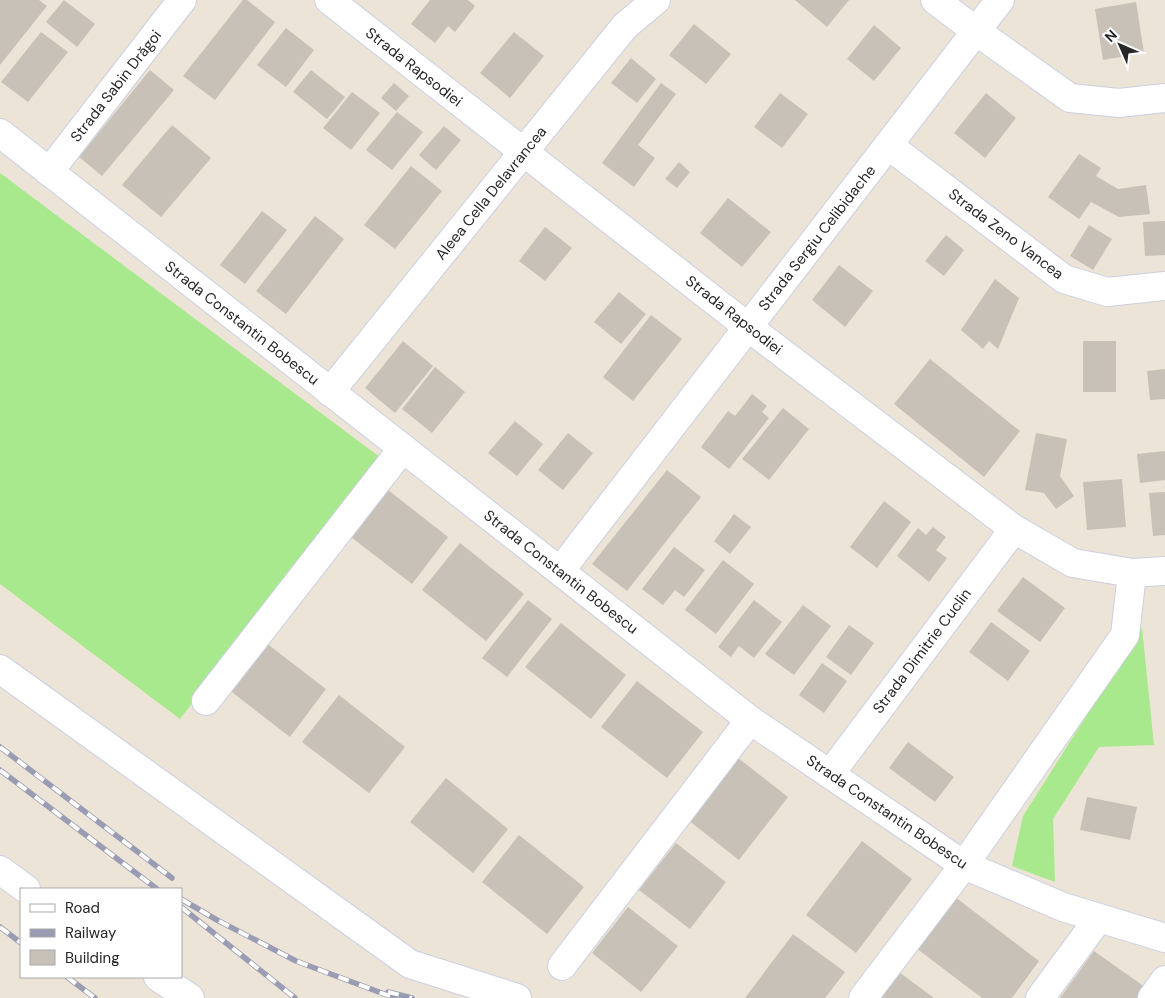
<svg xmlns="http://www.w3.org/2000/svg" width="1165" height="998" font-family="'DM Sans',sans-serif">
<rect width="100%" height="100%" fill="#ece4d7"/>
<g fill="#a7e98c">
<path d="M0,173L381,458L180,719L0,584Z"/>
<path d="M1142,628L1154,745L1099,747L1053,819L1055,882L1012,866L1023,816Z"/>
</g>
<g fill="#c7c1b7">
<path d="M0,0H39L47,6L0,65Z"/>
<path d="M64,0L95,24L77,47L46,22Z"/>
<path d="M243,0H247L275,22L215,100L183,76Z"/>
<path d="M430,0H468L475,6L455,32L448,26L435,43L411,24Z"/>
<path d="M795,0H849L827,27Z"/>
<path d="M1136,2L1144,53L1103,60L1095,9Z"/>
<path d="M694,24L731,54L706,84L669,55Z"/>
<path d="M874,25L901,48L874,81L847,59Z"/>
<path d="M286,28L314,50L286,87L257,65Z"/>
<path d="M41,32L68,52L28,102L1,82Z"/>
<path d="M514,32L544,56L510,98L480,73Z"/>
<path d="M631,58L656,79L637,103L611,83Z"/>
<path d="M150,70L174,90L102,176L79,157Z"/>
<path d="M311,70L345,97L327,119L293,92Z"/>
<path d="M394,83L409,96L396,111L381,98Z"/>
<path d="M661,83L676,94L638,145L655,158L634,187L602,163Z"/>
<path d="M352,92L380,113L351,150L323,128Z"/>
<path d="M780,93L808,114L782,148L754,127Z"/>
<path d="M986,93L1016,118L985,158L954,133Z"/>
<path d="M397,112L423,132L392,170L366,150Z"/>
<path d="M172,125L211,158L161,217L122,185Z"/>
<path d="M444,126L461,140L436,170L419,155Z"/>
<path d="M1079,154L1101,168L1096,176L1118,189L1146,185L1150,214L1119,217L1091,202L1079,219L1048,197Z"/>
<path d="M679,162L690,172L677,188L665,179Z"/>
<path d="M411,166L442,191L395,249L364,225Z"/>
<path d="M728,198L771,232L742,267L700,233Z"/>
<path d="M262,211L287,230L245,284L220,265Z"/>
<path d="M315,216L344,239L286,314L256,291Z"/>
<path d="M1165,221V255L1145,256L1143,222Z"/>
<path d="M1089,225L1112,239L1093,270L1070,256Z"/>
<path d="M545,227L572,248L545,281L519,261Z"/>
<path d="M946,235L964,250L944,276L925,261Z"/>
<path d="M839,265L873,291L845,327L812,300Z"/>
<path d="M995,279L1019,298L998,349L989,341L983,349L961,330Z"/>
<path d="M619,292L646,314L621,344L594,322Z"/>
<path d="M651,315L682,339L633,401L603,377Z"/>
<path d="M403,341L433,366L395,413L365,388Z"/>
<rect x="1083" y="341" width="33" height="51"/>
<path d="M930,359L1020,431L984,477L894,404Z"/>
<path d="M435,367L465,392L432,433L402,409Z"/>
<path d="M1165,369V399L1150,400L1147,371Z"/>
<path d="M752,394L767,406L762,412L769,418L729,469L701,447L728,411L735,416Z"/>
<path d="M783,408L809,429L769,480L742,459Z"/>
<path d="M515,421L543,444L517,476L488,453Z"/>
<path d="M568,433L593,453L563,490L538,470Z"/>
<path d="M1036,433L1067,439L1060,476L1074,496L1056,509L1044,493L1025,490Z"/>
<path d="M1165,451V480L1140,483L1137,454Z"/>
<path d="M667,470L701,497L627,591L592,564Z"/>
<path d="M1122,479L1126,527L1087,530L1083,482Z"/>
<path d="M383,486L448,537L412,584L347,534Z"/>
<path d="M1165,492V535L1153,536L1149,493Z"/>
<path d="M884,501L911,522L877,568L850,547Z"/>
<path d="M734,514L751,527L730,554L714,541Z"/>
<path d="M933,527L946,537L936,550L947,558L929,582L897,556L918,528L926,535Z"/>
<path d="M460,543L524,594L486,641L422,590Z"/>
<path d="M674,547L705,570L684,597L675,590L663,605L642,589Z"/>
<path d="M723,560L754,584L716,634L685,610Z"/>
<path d="M1023,577L1065,608L1040,642L997,611Z"/>
<path d="M528,600L552,619L507,677L482,658Z"/>
<path d="M754,600L782,622L754,658L739,646L731,657L718,647Z"/>
<path d="M803,605L831,626L794,675L765,654Z"/>
<path d="M991,622L1030,651L1008,681L969,652Z"/>
<path d="M561,623L626,675L591,719L525,667Z"/>
<path d="M849,625L874,643L851,675L826,657Z"/>
<path d="M261,639L326,689L290,737L224,686Z"/>
<path d="M822,663L847,681L824,713L799,695Z"/>
<path d="M637,681L703,732L667,778L601,727Z"/>
<path d="M339,695L405,747L369,793L302,742Z"/>
<path d="M908,742L954,777L935,802L889,768Z"/>
<path d="M737,757L788,797L739,860L688,820Z"/>
<path d="M446,778L508,829L473,873L410,822Z"/>
<path d="M1087,797L1137,807L1130,840L1080,830Z"/>
<path d="M519,835L584,887L547,934L482,882Z"/>
<path d="M862,841L912,879L856,953L806,915Z"/>
<path d="M676,843L726,882L690,929L639,890Z"/>
<path d="M955,897L1039,961L1012,998H982L916,948Z"/>
<path d="M628,907L678,946L641,992L592,953Z"/>
<path d="M793,934L845,972L825,998H745Z"/>
<path d="M1094,951L1145,987L1137,998H1060Z"/>
<path d="M899,972L934,998H879Z"/>
</g>
<g fill="none" stroke-linecap="round" stroke-linejoin="round">
<g stroke="#cccfe3" stroke-width="30">
<g id="minor">
<path d="M329,0L748,327L1014,529L1073,563L1132,573L1165,571"/>
<path d="M935,0L976,31L1070,98L1119,103L1165,98"/>
<path d="M0,133L750,720L964,865L1063,907L1165,938"/>
<path d="M888,145L1064,279L1107,292L1165,286"/>
<path d="M49,172L182,0"/>
<path d="M330,392L625,26L656,0"/>
<path d="M560,571L1000,0"/>
<path d="M0,669L410,964L517,998"/>
<path d="M206,701L403,448"/>
<path d="M830,774L1014,529"/>
<path d="M0,870L26,889"/>
<path d="M562,966L750,720"/>
<path d="M158,977L190,998"/>
<path d="M863,998L964,865L1125,635L1132,573"/>
<path d="M1040,998L1099,918"/>
<path d="M1152,998L1165,980"/>
</g>
</g>
<use href="#minor" stroke="#fff" stroke-width="28"/>
<g stroke="#9a9cb4" stroke-width="5.5">
<g id="rail">
<path d="M0,747L172,878"/>
<path d="M0,770L157,889"/>
<path d="M181,899L217,920L296,961L395,998"/>
<path d="M181,907L295,998"/>
<path d="M0,927L21,943"/>
<path d="M67,977L95,998"/>
<path d="M388,992L412,998"/>
</g>
</g>
<use href="#rail" stroke="#fff" stroke-width="4" stroke-dasharray="11" stroke-linecap="butt"/>
</g>
<g text-anchor="middle" stroke-width="5" stroke-linejoin="round" paint-order="stroke">
<g font-size="15" fill="#272727" stroke="#fff">
<text transform="translate(414 67) rotate(38)" y="5">Strada Rapsodiei</text>
<text transform="translate(116 86) rotate(-52)" y="5">Strada Sabin Drăgoi</text>
<text transform="translate(491 193) rotate(-51)" y="5">Aleea Cella Delavrancea</text>
<text transform="translate(1006 234) rotate(37)" y="5">Strada Zeno Vancea</text>
<text transform="translate(817 238) rotate(-52)" y="5">Strada Sergiu Celibidache</text>
<text transform="translate(734 315) rotate(38)" y="5">Strada Rapsodiei</text>
<text transform="translate(242 323) rotate(38)" y="5">Strada Constantin Bobescu</text>
<text transform="translate(561 572) rotate(38)" y="5">Strada Constantin Bobescu</text>
<text transform="translate(922 651) rotate(-53)" y="5">Strada Dimitrie Cuclin</text>
<text transform="translate(887 812) rotate(34)" y="5">Strada Constantin Bobescu</text>
</g>
</g>
<rect x="20" y="888" width="162" height="90" fill="#ffffff" stroke="#a9a9a9"/>
<rect x="30" y="904" width="25" height="8" fill="#ffffff" stroke="#a9a9a9"/>
<text x="65" y="913" font-size="15" fill="#272727">Road</text>
<rect x="30" y="929" width="25" height="8" fill="#9a9cb4" stroke="#a9a9a9"/>
<text x="65" y="938" font-size="15" fill="#272727">Railway</text>
<rect x="30" y="950" width="25" height="15" fill="#c7c1b7" stroke="#a9a9a9"/>
<text x="65" y="963" font-size="15" fill="#272727">Building</text>
<g transform="translate(1120 45) rotate(315)" stroke="#ffffff" stroke-width="4" paint-order="stroke">
<path d="M0-4L9 19L0 12L-9 19Z" fill="#272727"/>
<text y="-8" font-size="14" font-weight="bold" text-anchor="middle" fill="#272727">N</text>
</g>
</svg>
